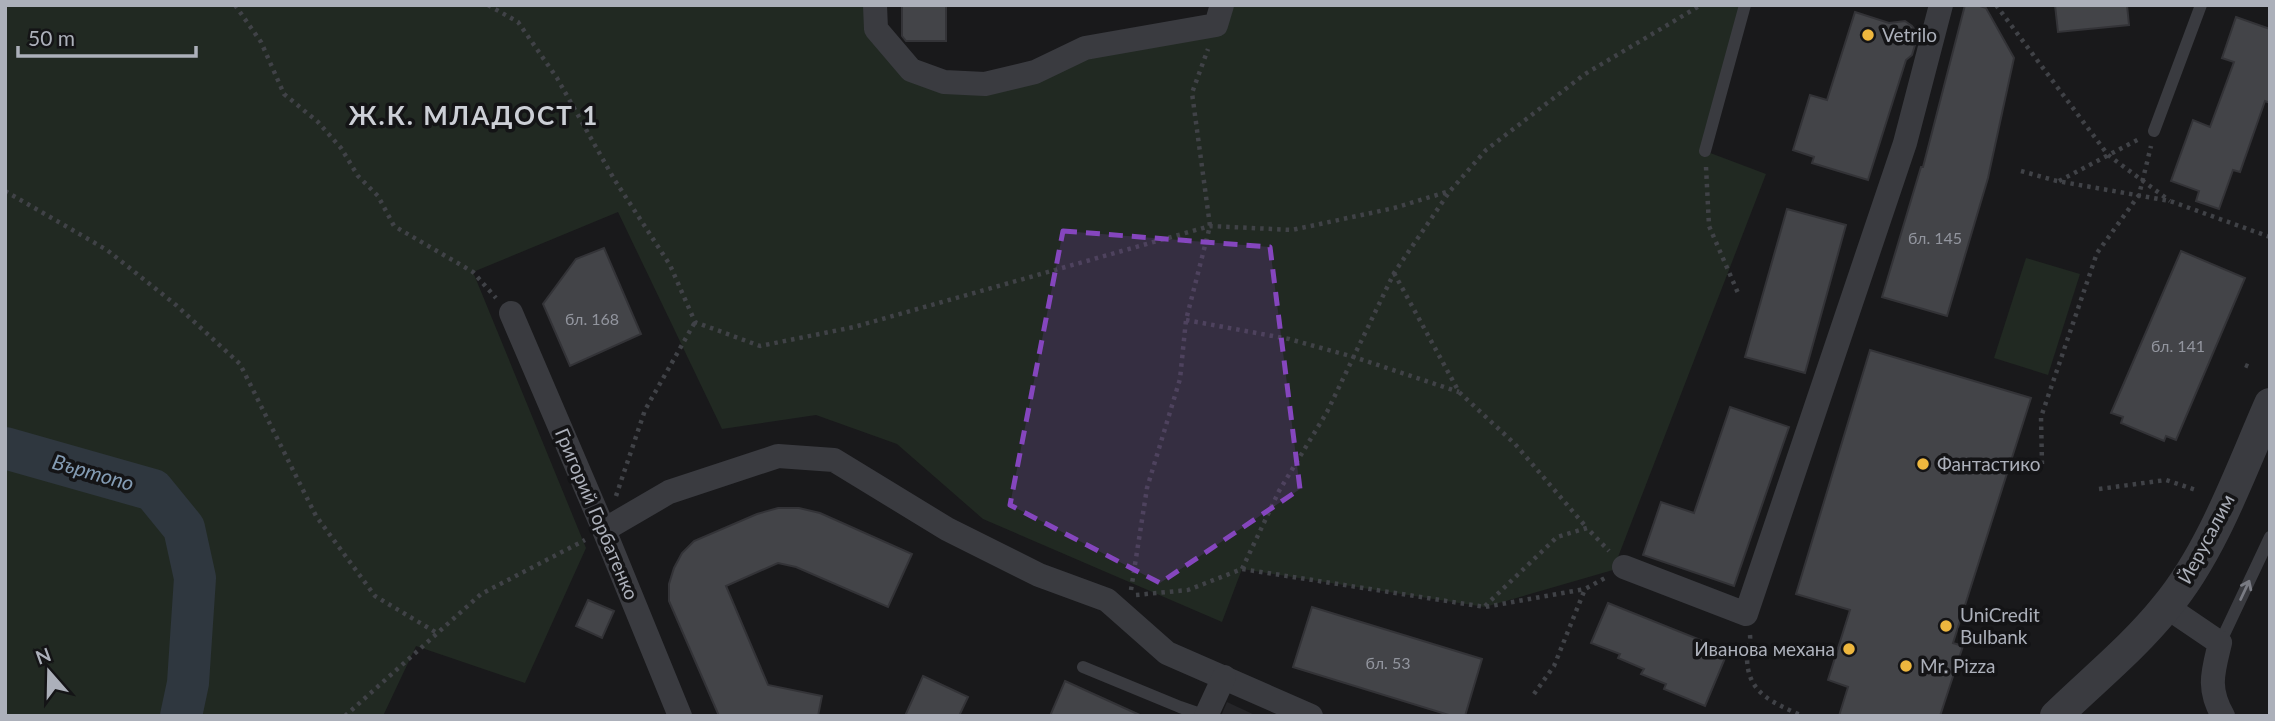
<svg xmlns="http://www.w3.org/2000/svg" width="2275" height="721" font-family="Lato,sans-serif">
<rect width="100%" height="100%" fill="#19191b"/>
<path fill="#252528" d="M1227,702L1257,716H1221Z"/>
<g fill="#212922">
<path d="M5,5H875L876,29L944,82L1216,25L1222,5H1745L1705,151L1766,174L1613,570L1485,607L1242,569L1222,622L983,519L897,444L816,415L722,429L618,212L473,272L586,548L525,683L416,646L383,716H5Z"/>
<path d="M2026,258L2080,274L2048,375L1994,358Z"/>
</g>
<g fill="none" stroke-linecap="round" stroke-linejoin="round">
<path stroke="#2f373f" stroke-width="42" d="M5,448L153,490L184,528L195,578L188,683L181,716"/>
</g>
<g fill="#434448" stroke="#333337" stroke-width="2">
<path d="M902,5H946V41H906L902,36Z"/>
<path d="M1965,5H1977L1986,8L2014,58L1988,178L1947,316L1882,297L1921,167H1923Z"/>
<path d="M2055,5H2127L2129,25L2058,32Z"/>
<path d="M1855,12L1889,23L1905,21L1912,26L1918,35L1912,55L1906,60L1868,180L1812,163L1814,157L1793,150L1810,95L1827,100Z"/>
<path d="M2236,17L2270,29V103L2265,101L2240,172L2233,170L2219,209L2196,201L2199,191L2171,181L2193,120L2210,127L2234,62L2222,58Z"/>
<path d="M1787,209L1846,225L1805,373L1745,357Z"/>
<path d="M604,248L641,334L570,366L543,304L576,259Z"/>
<path d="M2181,251L2245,278L2176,440L2166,436L2164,441L2121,423L2123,417L2111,413Z"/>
<path d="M1870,350L2031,398L1953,643L1963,646L1940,716H1839L1848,687L1828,680L1850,610L1796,594Z"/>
<path d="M1730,407L1789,427L1734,586L1643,555L1661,502L1694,513Z"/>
<path d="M778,508H799L820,513L912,554L888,607L796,567L778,563L726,586L768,685L822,696L818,716H719L669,601V584L674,568L682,553L694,541L757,514Z"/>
<path d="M588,600L614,611L602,638L576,626Z"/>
<path d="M1608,603L1728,651L1705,706L1664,689L1666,684L1641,674L1644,669L1618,658L1620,654L1591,643Z"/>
<path d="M1312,607L1482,659L1465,716H1452L1293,667Z"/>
<path d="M923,676L968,697L959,716H905Z"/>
<path d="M1065,681L1142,716H1050Z"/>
</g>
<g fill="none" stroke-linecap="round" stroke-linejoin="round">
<g stroke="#404247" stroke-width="4.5" stroke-dasharray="3.5 5" stroke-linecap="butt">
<path d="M235,5L261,42L284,94L318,122L341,148L358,176L378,196L394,226L473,272L496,298"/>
<path d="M488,5L518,22L557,78L614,179L670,265L695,322L760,346L854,327L1210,226L1292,230L1394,208L1450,191"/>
<path d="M1996,5L2108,155L2170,201"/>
<path d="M1706,167L1709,226L1738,293"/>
<path d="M2021,171L2057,181L2170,201L2270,237"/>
<path d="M2059,181L2141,138"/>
<path d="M5,191L107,250L176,305L240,364L316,516L375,596L437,633"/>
<path d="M1394,273L1459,392L1515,444L1587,528"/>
<path d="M1186,320L1289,339L1354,357L1459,392"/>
<path d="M2245,365L2252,368"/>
<path d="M2042,464L2041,417L2097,253L2139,195L2151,146"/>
<path d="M2099,489L2166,480L2196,490"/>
<path d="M616,496L645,410L695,322"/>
<path d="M1242,569L1279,491L1327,412L1394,273L1450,191L1486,150L1585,74L1701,5"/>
<path d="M1131,590L1147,488L1180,379L1186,320L1210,226L1192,93L1208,49"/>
<path d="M1136,595L1188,590L1242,569L1485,607L1585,589"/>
<path d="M1485,606L1557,537L1587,528L1609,551"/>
<path d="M1750,635C1751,643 1747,650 1747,657C1747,694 1773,702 1802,716"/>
<path d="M1534,694L1554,666L1585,589L1605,578"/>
<path d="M345,716L481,594L585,540"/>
</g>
<g stroke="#3a3b40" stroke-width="12">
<path d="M2154,131L2201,5"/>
<path d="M1705,151L1745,5"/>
<path d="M2220,643L2270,537"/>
<path d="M1083,667L1180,707L1206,716"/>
</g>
<g stroke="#3a3b40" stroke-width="24">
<path d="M875,5L876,29L911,70L944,82L985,84L1035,72L1085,48L1216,25L1222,5"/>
<path d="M511,313L604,530L680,716"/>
<path d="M604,530L669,492L778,456L834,460L947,529L1039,575L1107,600L1167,653L1311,716"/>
<path d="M1624,567L1746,614L1905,143L1941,5"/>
<path d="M2167,607L2220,643C2213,672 2207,688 2223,716"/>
<path d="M1206,716L1224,677"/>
</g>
<path stroke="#3a3b40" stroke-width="32" d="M2056,716C2093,680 2134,647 2166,607C2212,552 2241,470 2270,404"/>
</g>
<defs><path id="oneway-shaft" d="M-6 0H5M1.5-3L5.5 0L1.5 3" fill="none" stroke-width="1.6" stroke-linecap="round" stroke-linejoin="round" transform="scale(1.75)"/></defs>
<use stroke="#797b83" href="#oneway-shaft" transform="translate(2245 590) rotate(-65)"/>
<path fill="#8546be" fill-opacity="0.2" stroke="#8546be" stroke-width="5" stroke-dasharray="14 9" stroke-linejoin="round" d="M1063,231L1270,247L1300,489L1160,583L1010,505Z"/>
<g fill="#eeb73e" stroke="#141416" stroke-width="2.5">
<circle cx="1868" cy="35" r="7"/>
<circle cx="1923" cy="464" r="7"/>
<circle cx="1946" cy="626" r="7"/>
<circle cx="1849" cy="649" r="7"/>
<circle cx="1906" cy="666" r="7"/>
</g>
<g text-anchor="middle" stroke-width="7" stroke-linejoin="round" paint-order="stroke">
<g font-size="16" fill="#92959e">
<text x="1935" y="244">бл. 145</text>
<text x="592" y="325">бл. 168</text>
<text x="2178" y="352">бл. 141</text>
<text x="1388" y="669">бл. 53</text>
</g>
<g font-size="19" fill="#acb0ba" stroke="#141416" text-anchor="start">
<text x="1882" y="42">Vetrilo</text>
<text x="1937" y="471">Фантастико</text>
<text x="1960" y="622">UniCredit<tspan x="1960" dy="22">Bulbank</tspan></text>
<text x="1835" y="656" text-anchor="end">Иванова механа</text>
<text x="1920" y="673">Mr. Pizza</text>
</g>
<g font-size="19" fill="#acb0ba" stroke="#141416">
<text transform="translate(597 514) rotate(67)" y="7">Григорий Горбатенко</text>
<text transform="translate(2206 539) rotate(-62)" y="7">Йерусалим</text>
</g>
<g font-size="21" font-style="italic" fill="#849cb4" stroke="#141416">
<text transform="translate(93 473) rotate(16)" y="7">Въртопо</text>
</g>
<g font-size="26" font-weight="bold" letter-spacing="2" fill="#cccfd6" stroke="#141416">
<text x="474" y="125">Ж.К. МЛАДОСТ 1</text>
</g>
</g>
<rect width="2275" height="721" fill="none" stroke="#acb0ba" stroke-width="14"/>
<g transform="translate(49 672) rotate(340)" stroke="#141416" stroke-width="5" paint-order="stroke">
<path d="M0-5L12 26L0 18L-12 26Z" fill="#acb0ba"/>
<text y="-10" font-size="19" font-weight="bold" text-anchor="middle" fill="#acb0ba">N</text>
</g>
<path d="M18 46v10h178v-10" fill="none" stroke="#acb0ba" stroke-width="3.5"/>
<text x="28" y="46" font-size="21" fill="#acb0ba" stroke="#141416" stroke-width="5" paint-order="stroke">50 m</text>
</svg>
